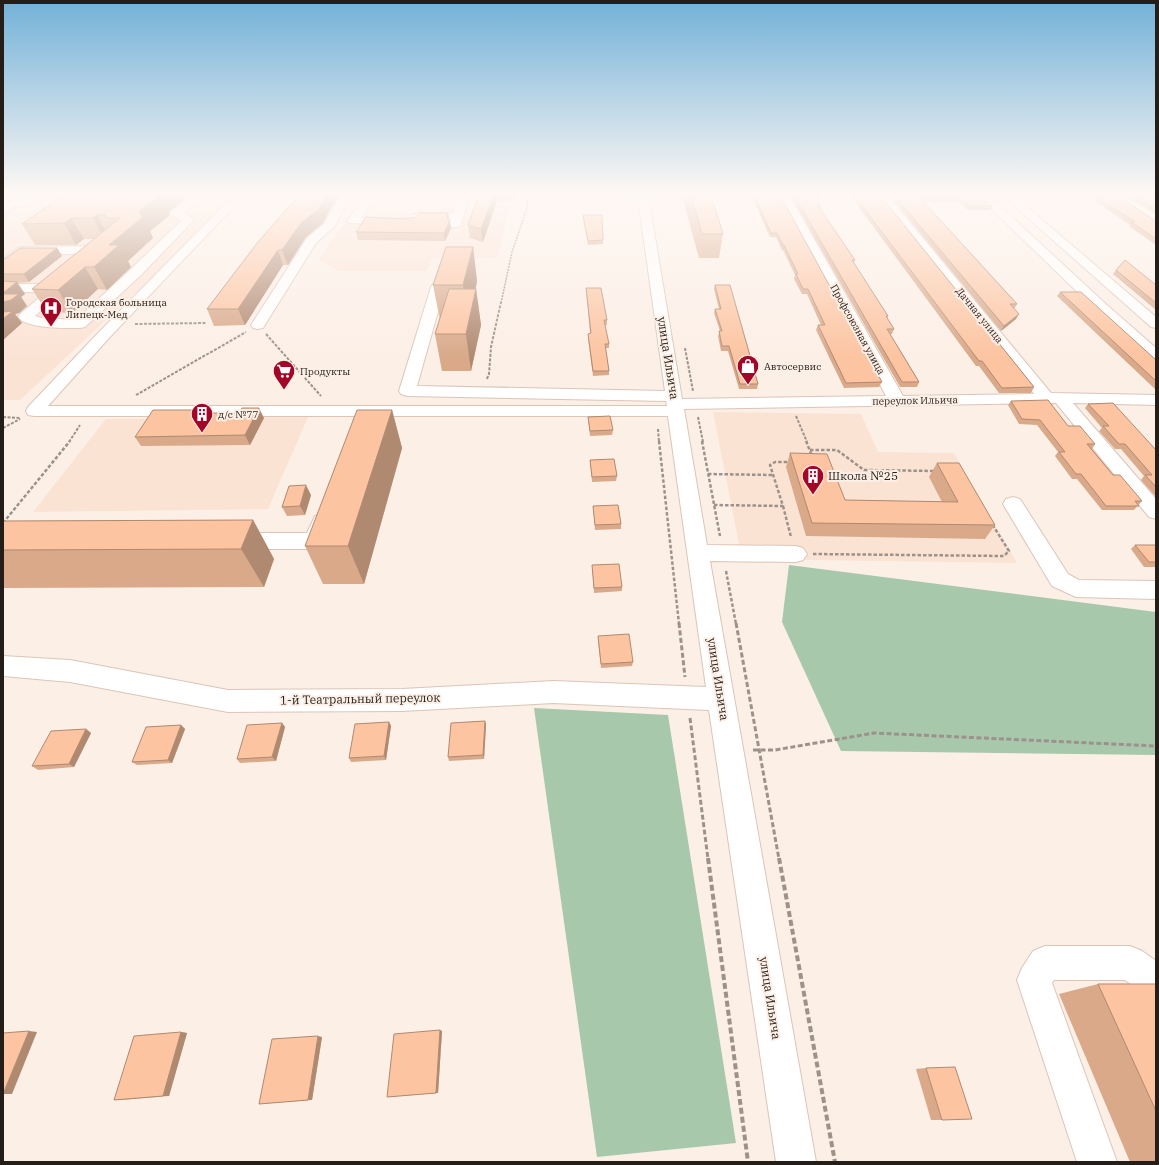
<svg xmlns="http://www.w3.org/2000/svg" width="1159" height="1165" font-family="'IBM Plex Serif',serif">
<rect width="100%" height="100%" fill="#fcefe6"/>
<g fill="#fbe3d4">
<path d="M34,195H236L176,255L20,400H3V202Z"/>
<path d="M361,197L512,199L497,258L433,257L427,271H339L319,260Z"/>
<path d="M713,412L861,414L878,452L954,453L1017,563L742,559Z"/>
<path d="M308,417L268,509L33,512L106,419Z"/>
</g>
<g fill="#a7c8ab">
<path d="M789,565L1156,612V755L841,751L782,622Z"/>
<path d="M534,708L668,715L736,1143L597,1157Z"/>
</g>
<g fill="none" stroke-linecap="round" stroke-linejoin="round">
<g stroke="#dbc5b7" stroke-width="2">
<g id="minor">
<path d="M36,195H51L50,197L15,207L3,213V205L7,203Z"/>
<path d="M186,195H197L195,198L196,202L184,213L194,220L192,222L142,274L85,327L80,328C66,328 26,329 18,317L20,314L46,292H3V284H55L63,280L68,281L70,284L68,287L35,316L42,318L76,320L132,268L181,221L170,213L185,201L184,198Z"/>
<path d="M234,195H245L109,338L48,406H667L666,401L407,396L401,394L399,391L431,287L433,284H443L445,287L417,386L665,391L638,198H550L546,197L545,195H648L682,399L886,396L779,195H789L903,396L1034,394L877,195H887L1051,393L1156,395V405L1073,403L1156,499V519L1149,517L1056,403L684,409L707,545L796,546L803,548L807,554L803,560L796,562L710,561L816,1162H776L709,710L553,703L402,711L228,712L70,682L3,676V656L70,660L228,690L402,689L553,681L706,687L668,416H34L28,415L26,411L28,407L99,332Z"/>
<path d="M341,195H351L335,226L316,243L263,328L258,329L253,328L251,325L307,238L324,224Z"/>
<path d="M366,195H376L361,218L407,219L411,215L420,213H453L459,195H469L461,225L459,227H451L449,225L451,219H420L417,223L407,225L349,223L347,221Z"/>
<path d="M977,195H988L1108,306L1156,348V361L1151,359L1098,312Z"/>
<path d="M1002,195H1013L1156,317V328L1151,327Z"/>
<path d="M1112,195H1123L1156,216V224L1152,223Z"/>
<path d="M102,246L106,247L108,250L106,253L25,255L7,268L3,269V259L18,248L22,247Z"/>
<path d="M1013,497L1020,499L1068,574L1079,580L1156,581V599L1076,597L1052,586L1003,504L1006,499Z"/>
<path d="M322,514L329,516L332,521L321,546L314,549H234L227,546L224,541L227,536L234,533H307L315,516Z"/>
<path d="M1045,946H1130L1142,951L1156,961V1001L1144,996L1142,992L1125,980H1054L1052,983L1117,1162H1077L1017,980L1022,968L1033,951Z"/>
</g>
</g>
<path stroke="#9d928b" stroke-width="1.5" stroke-dasharray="2 1" stroke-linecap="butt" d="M501,303L512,252L527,208L528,195"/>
<g stroke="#9d928b" stroke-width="2" stroke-dasharray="3 1.5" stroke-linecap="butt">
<path d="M135,324L206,323"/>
<path d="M266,334L321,396"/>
<path d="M685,348L693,391"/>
<path d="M487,379L489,374L491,347L501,302"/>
<path d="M136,395L246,332"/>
<path d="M796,416L807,442"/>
<path d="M3,417L20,418"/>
<path d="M698,417L703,442"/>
<path d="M3,428L20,419"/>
<path d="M658,429L659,442"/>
<path d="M69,442L80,425"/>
</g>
<g stroke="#9d928b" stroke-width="2.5" stroke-dasharray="3.5 2" stroke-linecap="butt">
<path d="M659,441L679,624"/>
<path d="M702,441L720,536"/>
<path d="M806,441L812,456"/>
<path d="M810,450H837L864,470L936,471"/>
<path d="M708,474L774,475"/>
<path d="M714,505L783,506L770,465L775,462H791"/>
<path d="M783,506L791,537"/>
<path d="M3,523L70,441"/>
<path d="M813,554L1004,556L1009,551L992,524"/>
<path d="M726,571L736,624"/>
</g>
<g stroke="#9d928b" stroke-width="3" stroke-dasharray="5 2.5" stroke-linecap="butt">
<path d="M679,623L685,677"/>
<path d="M736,623L779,859"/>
<path d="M690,718L708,859"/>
<path d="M753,750H775L874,733L1156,746"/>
</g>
<g stroke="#9d928b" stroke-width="4" stroke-dasharray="6 3" stroke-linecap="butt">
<path d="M708,858L748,1162"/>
<path d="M779,858L835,1162"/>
</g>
<use href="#minor" fill="#fff" fill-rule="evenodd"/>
</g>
<g fill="#d9a98a">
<path d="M64,195H184L183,197V200L169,212L170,215L150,231L153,238L128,261L131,267L107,290L98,289L72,313L47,312L32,289L94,239H84L76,245H35L22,224Z"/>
<path d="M198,195H218L219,197L198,196Z"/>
<path d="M299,195H340L331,208L323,223L306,237L288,265H283L245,325L214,326L207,309Z"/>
<path d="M479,195H516V201H497L483,242L470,238L468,225Z"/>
<path d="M684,195H711L723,234L719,258H699L683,200Z"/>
<path d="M751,195H780L882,382L879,387L844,388L816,330L818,325H821L807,294H802L794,279L795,275L783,250H782L776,237H770Z"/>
<path d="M790,195H818L819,197L818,201H817L821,206L820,209L855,260L854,263L888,316L887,318L894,329L892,334H890L919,382L917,387H900Z"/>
<path d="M850,195H880L1034,387L1031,393H999L979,366H976Z"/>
<path d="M889,195H978L992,206L990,210H968L959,202H924L1017,304L1014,309L1016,319L1001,331Z"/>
<path d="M1086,195H1117L1154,220H1156V245L1129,226L1130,225Z"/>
<path d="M1125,195H1156V214Z"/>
<path d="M448,213L451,228L445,241L358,240L356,232L405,219Z"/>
<path d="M583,215L603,240V244L588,245L583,219Z"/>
<path d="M473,247L477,281L476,289L481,325L471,371H442L435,334L440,320L433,285Z"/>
<path d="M57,248L62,256L29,282L17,283L25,294L21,297L27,306L19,313L15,314L22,323L3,340V260Z"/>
<path d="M1116,270L1156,285V310L1113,274Z"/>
<path d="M715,285L758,384L757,389H739L728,351H721L718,336L720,331L714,313L715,309H719L714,289Z"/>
<path d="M586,288L607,320V325H605L609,344V348H605L609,371V375L593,376L588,338V334L590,333Z"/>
<path d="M1060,292L1156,360V390L1057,296Z"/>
<path d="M1011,401L1068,426L1095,444L1092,449L1113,475L1142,501L1134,510H1102L1077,479H1072L1055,456L1058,452L1037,425L1019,424L1008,405Z"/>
<path d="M1088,404L1156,450V497L1141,480L1144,476L1121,449H1115L1099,431L1102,428L1085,408Z"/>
<path d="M200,410L202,413H239L264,418L250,445L141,446L135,437Z"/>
<path d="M392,410L402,448L364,584H323L305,546Z"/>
<path d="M588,417L613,430L612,435L590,436Z"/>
<path d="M790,453L845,500L942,502L929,477L937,463L995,525L985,539L806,536L786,467Z"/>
<path d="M590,460L617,476L616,481L592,482Z"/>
<path d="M311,495L305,515L287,516L282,507Z"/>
<path d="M593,506L621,524V529L595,530Z"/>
<path d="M253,520L274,559L264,587L3,588V521Z"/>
<path d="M1135,545H1156V567H1144L1131,549Z"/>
<path d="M592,565L622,587V591L594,593Z"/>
<path d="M598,636L633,662L632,666L601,668L598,640Z"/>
<path d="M485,721L486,725L484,759L449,761L448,757Z"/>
<path d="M389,722L391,726L386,760L351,762L349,758Z"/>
<path d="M282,723L285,727L276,761L240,763L237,759Z"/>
<path d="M181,725L185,729L172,763L137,765L132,762Z"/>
<path d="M86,729L91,733L74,767L38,770L32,766Z"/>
<path d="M1098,984H1156V1162H1130L1059,994Z"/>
<path d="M440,1030L442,1031L438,1093L387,1097Z"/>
<path d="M181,1032L187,1033L169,1096L121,1100H114Z"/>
<path d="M322,1037L312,1100L259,1104Z"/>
<path d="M926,1068L942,1120H931L916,1069Z"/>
</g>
<g fill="#b08971">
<path d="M160,195H184L183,197V200L169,212L170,215L150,231L153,238L128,261L131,267L107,290L94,267L109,245L139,212Z"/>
<path d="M327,195H340L331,208L323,223L306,237L288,265L282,250L301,223Z"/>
<path d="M494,195H497V201L483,242L481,229Z"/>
<path d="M448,213L451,228L445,241L444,233Z"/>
<path d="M97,215L108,236L104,239L93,218Z"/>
<path d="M71,218L84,239L76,245L64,223Z"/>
<path d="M473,247L477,281L468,321L463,285Z"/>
<path d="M57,248L62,256L29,282L24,274Z"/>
<path d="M278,250L283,265L245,325L238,309Z"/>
<path d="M85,267L98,289L72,313L58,290Z"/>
<path d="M17,282L25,294L21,297L27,306L19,313L15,314L22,323L3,340V293Z"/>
<path d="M476,289L481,325L471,371L466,334Z"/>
<path d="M1019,314L1016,319L1001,331L1004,326Z"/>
<path d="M259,408L264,418L250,445L245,435Z"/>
<path d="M392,410L402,448L364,584L348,546Z"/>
<path d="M306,485L311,495L305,515L300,506Z"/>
<path d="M253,520L274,559L264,587L241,549Z"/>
<path d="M485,721L486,725L484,759L483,755Z"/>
<path d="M389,722L391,726L386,760L384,756Z"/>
<path d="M282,723L285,727L276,761L272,757Z"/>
<path d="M181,725L185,729L172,763L168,760Z"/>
<path d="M86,729L91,733L74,767L69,764Z"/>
<path d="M440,1030L442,1031L438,1093H436Z"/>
<path d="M29,1031L37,1032L12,1094H3Z"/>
<path d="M181,1032L187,1033L169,1096H163Z"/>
<path d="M318,1036L322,1037L312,1100H308Z"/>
</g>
<g fill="#fcc4a1" stroke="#b08971">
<path d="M64,195H160L139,212L143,217L109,245H119L94,267H85L58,290L32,289L120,218H107L105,215H97L93,218H71L64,223L22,224Z"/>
<path d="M299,195H327L319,209L301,223L282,250H278L238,309H207L258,242Z"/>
<path d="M479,195H494L481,229L468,225Z"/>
<path d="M691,195H711L723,234H702Z"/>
<path d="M754,195H780L882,382L846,383L818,325H825L808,289H803L796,274H798L784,245H783L777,233H771Z"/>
<path d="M794,195H818L819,197H815L821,206H818L855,260H852L888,316H886L894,329H887L919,382H902Z"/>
<path d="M854,195H880L1034,387L1002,388L982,361H979Z"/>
<path d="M894,195H978L992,206H970L961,198H920L1017,304H1010L1019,314L1004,326Z"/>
<path d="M1094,195H1117L1154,220H1156V239L1131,222H1135Z"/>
<path d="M1134,195H1156V209Z"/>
<path d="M419,213H448L447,218L450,220L444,233L356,232L366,217L405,219L416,217Z"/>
<path d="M583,215H602L603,240L588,241Z"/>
<path d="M446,247H473L463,285H433Z"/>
<path d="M20,248H57L24,274H3V260Z"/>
<path d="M1125,260L1156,285V303L1116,270Z"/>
<path d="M3,281L17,282L3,293Z"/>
<path d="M715,285H730L758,384H740L729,346H722L719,331H722L715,309H721Z"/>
<path d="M586,288H601L607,320H604L609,344H605L609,371H593L588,334L591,333Z"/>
<path d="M449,289H476L466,334H435Z"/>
<path d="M1060,292H1081L1156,360V381Z"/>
<path d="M3,294H19L11,300L3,302Z"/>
<path d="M13,311L3,319V312Z"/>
<path d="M1048,400L1068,426H1080L1095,444H1087L1113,475H1120L1142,501H1135L1139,506H1106L1081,474H1076L1059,452H1065L1040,420L1022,419L1011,401Z"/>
<path d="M1113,403L1156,450V487L1145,475H1152L1125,444H1119L1103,426H1109L1088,404Z"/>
<path d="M242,408H259L245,435L135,437L153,410H200L198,413H239Z"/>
<path d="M357,410H392L348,546H305Z"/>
<path d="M610,416L613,430L590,431L588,417Z"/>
<path d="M790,453L827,454L845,500L958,502L937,463H959L995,525L812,523Z"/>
<path d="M614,459L617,476L592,477L590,460Z"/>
<path d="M306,485L300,506L282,507L289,486Z"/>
<path d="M618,505L621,524L595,525L593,506Z"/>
<path d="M253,520L241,549L3,550V521Z"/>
<path d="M1135,545H1156V562H1149Z"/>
<path d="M619,564L622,587L594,588L592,565Z"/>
<path d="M629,634L633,662L601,664L598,636Z"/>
<path d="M485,721L483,755L448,757L451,723Z"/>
<path d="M389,722L384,756L349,758L355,724Z"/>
<path d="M282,723L272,757L237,759L247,725Z"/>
<path d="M181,725L168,760L132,762L146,727Z"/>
<path d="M86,729L69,764L32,766L51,731Z"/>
<path d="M1098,984H1156V1111Z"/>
<path d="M440,1030L436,1093L387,1097L394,1034Z"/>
<path d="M29,1031L3,1094V1033Z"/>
<path d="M181,1032L163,1096L114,1100L134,1036Z"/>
<path d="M318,1036L308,1100L259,1104L272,1039Z"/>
<path d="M955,1067L972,1119L942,1120L926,1068Z"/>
</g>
<linearGradient id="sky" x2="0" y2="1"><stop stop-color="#72b1d8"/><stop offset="0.54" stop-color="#fef8f4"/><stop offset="1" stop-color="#fef8f4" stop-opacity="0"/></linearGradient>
<rect width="1159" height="358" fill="url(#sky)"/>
<defs>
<g id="hospital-pin" transform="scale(1.15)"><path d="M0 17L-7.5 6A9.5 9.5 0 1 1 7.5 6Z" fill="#a30626" stroke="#fcefe6"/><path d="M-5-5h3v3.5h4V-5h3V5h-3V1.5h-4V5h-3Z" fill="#fff"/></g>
<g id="shop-pin" transform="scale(1.15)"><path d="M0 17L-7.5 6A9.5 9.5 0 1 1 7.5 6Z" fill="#a30626" stroke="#fcefe6"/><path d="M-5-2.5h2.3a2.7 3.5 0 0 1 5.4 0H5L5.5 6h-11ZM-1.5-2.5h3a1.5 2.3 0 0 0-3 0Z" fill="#fff"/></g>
<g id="supermarket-pin" transform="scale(1.15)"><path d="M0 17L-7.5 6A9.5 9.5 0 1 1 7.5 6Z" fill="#a30626" stroke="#fcefe6"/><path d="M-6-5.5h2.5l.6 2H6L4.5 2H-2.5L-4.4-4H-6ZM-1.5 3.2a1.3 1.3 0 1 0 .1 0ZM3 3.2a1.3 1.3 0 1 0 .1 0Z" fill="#fff"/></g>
<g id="building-pin" transform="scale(1.15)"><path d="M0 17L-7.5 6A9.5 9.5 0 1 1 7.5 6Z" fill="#a30626" stroke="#fcefe6"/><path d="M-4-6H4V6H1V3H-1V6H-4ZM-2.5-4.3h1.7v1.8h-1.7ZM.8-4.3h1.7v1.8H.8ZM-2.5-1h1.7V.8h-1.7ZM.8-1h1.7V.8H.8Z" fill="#fff"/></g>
</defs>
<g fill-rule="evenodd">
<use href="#hospital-pin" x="51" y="308"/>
<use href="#shop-pin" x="748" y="366"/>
<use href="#supermarket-pin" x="284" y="371"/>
<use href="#building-pin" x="202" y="414"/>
<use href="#building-pin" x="813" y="476"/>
</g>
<g text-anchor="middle" stroke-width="4" stroke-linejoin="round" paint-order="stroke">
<g font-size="10" fill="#251d18" stroke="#fcefe6" text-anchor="start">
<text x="66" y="306">Городская больница<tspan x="66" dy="12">Липецк-Мед</tspan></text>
<text x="764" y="370">Автосервис</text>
<text x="300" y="375">Продукты</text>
<text x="218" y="418">д/с №77</text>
</g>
<g font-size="10" fill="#251d18" stroke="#fcefe6">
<text transform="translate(980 315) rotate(51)" y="4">Дачная улица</text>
<text transform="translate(858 329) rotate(61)" y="4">Профсоюзная улица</text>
<text transform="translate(915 400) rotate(-1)" y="4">переулок Ильича</text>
</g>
<g font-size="12" fill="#251d18" stroke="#fcefe6">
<text transform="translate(668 358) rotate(81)" y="4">улица Ильича</text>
<text transform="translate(718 679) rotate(81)" y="4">улица Ильича</text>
<text transform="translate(360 699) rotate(-1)" y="4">1-й Театральный переулок</text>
<text transform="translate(770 998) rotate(81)" y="4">улица Ильича</text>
</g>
<g font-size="12" fill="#251d18" stroke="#fcefe6" text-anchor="start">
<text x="828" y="480">Школа №25</text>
</g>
</g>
<rect width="1159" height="1165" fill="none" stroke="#251d18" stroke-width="8"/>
</svg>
